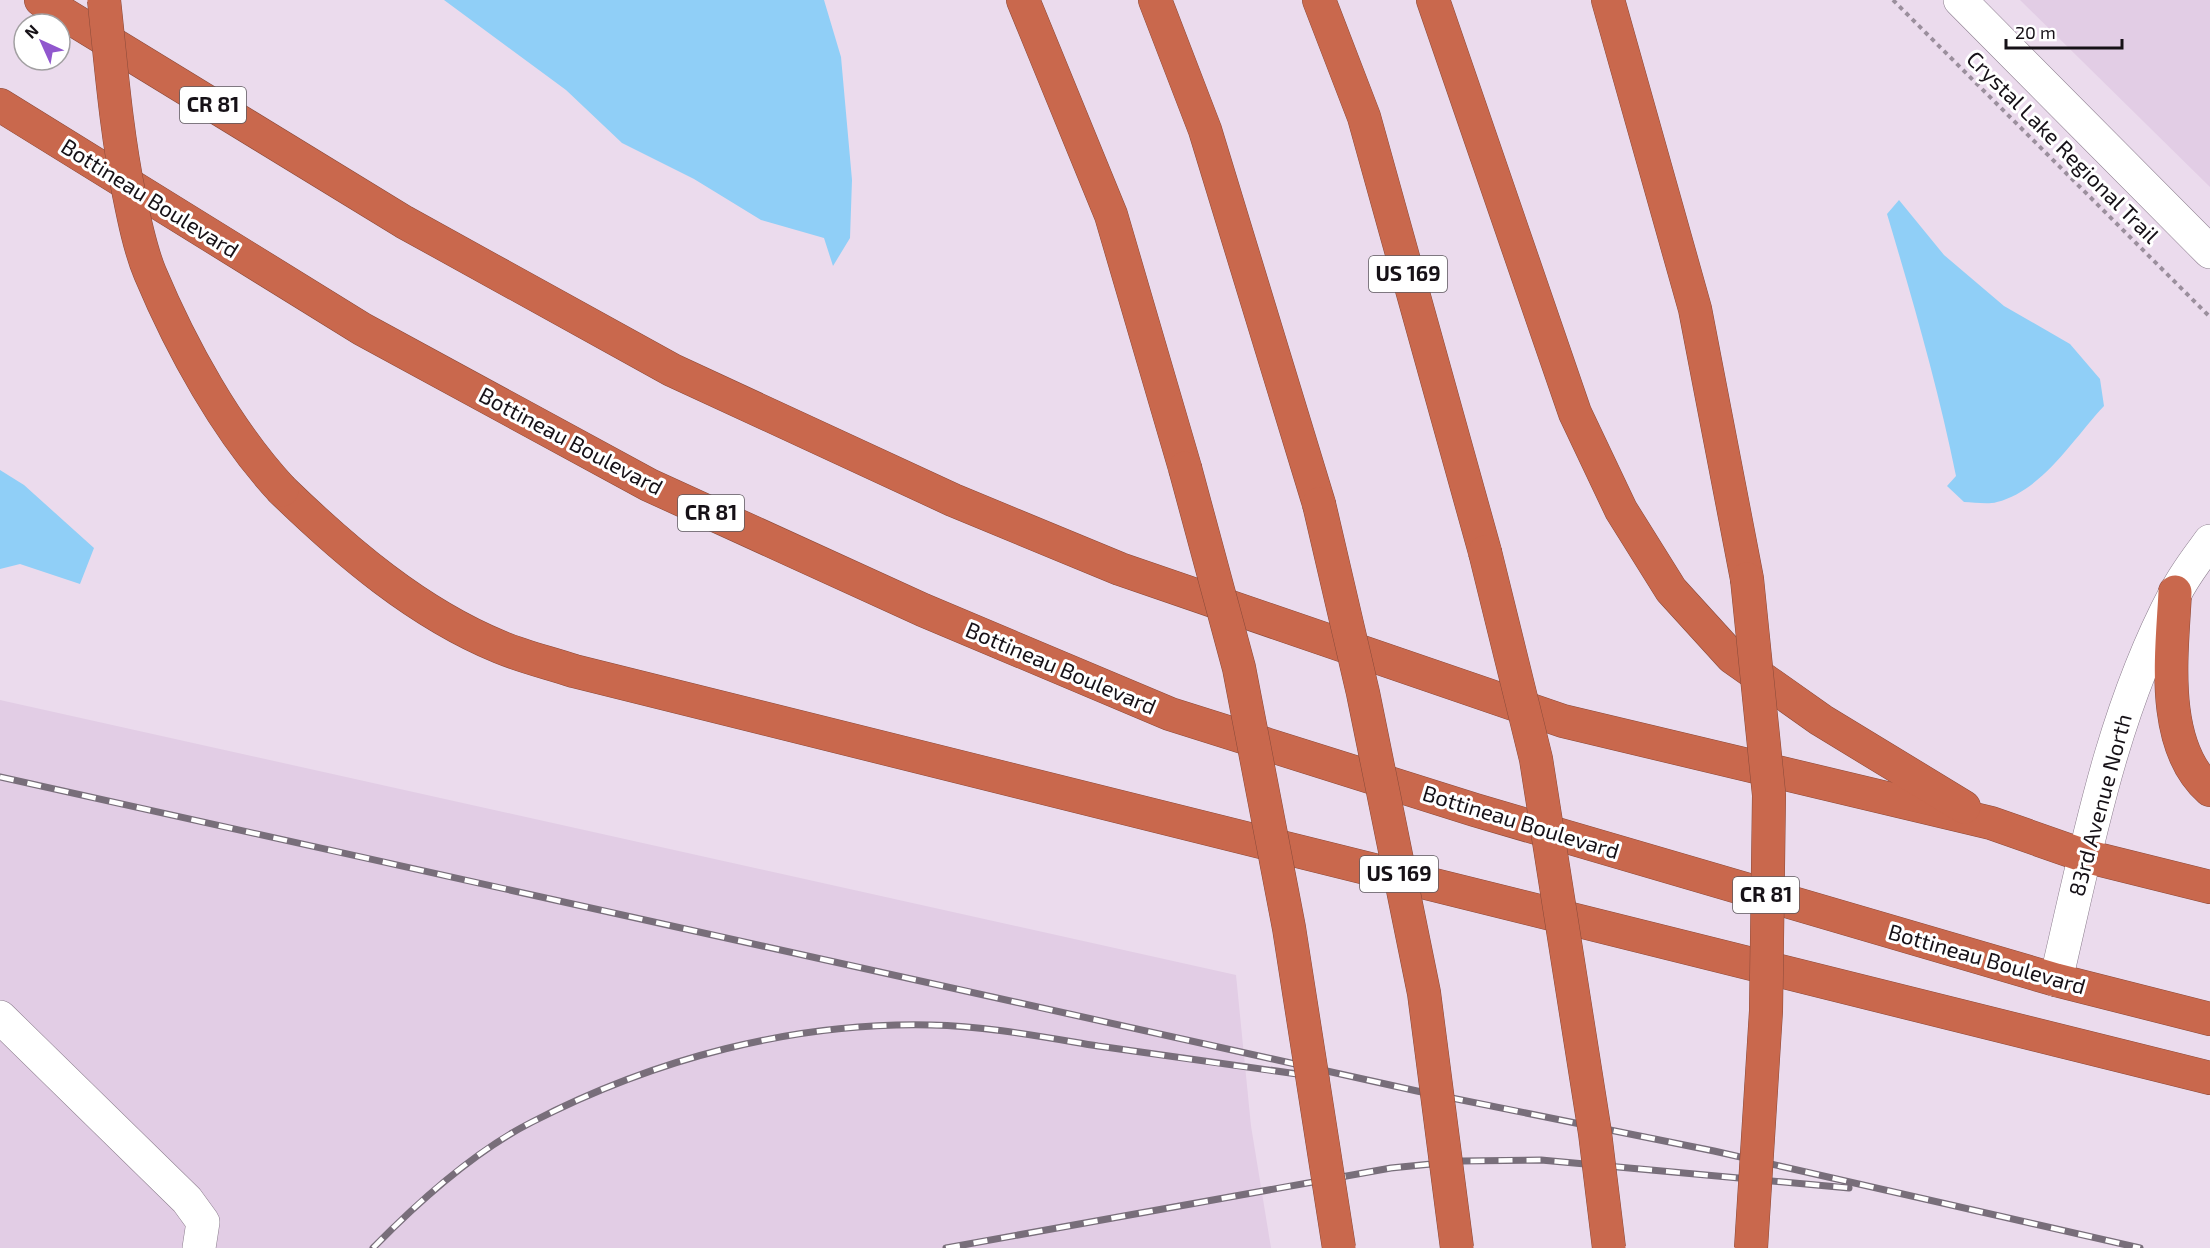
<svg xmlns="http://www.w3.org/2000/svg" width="2210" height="1248" font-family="'Exo 2',sans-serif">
<rect width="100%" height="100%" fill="#ebdbed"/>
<g fill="#e2cde5">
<path d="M2020,0H2210V187Z"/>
<path d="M0,700L1236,975L1251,1126L1271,1248H0Z"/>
</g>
<g fill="#90cff7">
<path d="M444,0H824L841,57L852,180L850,238L833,266L824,238L761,220L694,179L622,143L566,90Z"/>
<path d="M1899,200L1944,255L2004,306L2070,344L2100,379L2104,406C2073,439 2043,490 1997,502C1987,505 1974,502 1964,502L1947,486L1956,476C1938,387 1913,301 1887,214Z"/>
<path d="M0,470L24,485L94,548L80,584L20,564L0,569Z"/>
</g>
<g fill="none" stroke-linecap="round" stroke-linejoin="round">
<g stroke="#8b7d8d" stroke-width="34">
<g id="minor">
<path d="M1960,0L2210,252"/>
<path d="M2056,980C2087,848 2111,715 2175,594C2184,575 2198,558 2210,541"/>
<path d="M0,1017L187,1200L203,1222L199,1248"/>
</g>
</g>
<g stroke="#8a4a3a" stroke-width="34">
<g id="highway">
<path d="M41,0L404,222L672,370L953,500L1120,569L1563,721L1991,823L2085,856L2210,887"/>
<path d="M1023,0L1111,215L1185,468"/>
<path d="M1155,0L1205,130L1319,504"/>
<path d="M1319,0L1364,117L1485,552"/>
<path d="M1433,0L1575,413L1621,510L1671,590L1732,657L1821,720L1964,807"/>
<path d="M1608,0L1695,309L1747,579"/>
<path d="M0,105L362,329L649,485L923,610L1170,714L1475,810L2056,980L2210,1019"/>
<path d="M282,490C345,551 417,613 500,647C524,657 550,663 574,671L2210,1078"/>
<path d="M2175,592C2172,653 2159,745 2210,790"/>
</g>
</g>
<path stroke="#9b8f9d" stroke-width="4" stroke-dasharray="4.5 4.5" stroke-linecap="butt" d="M1893,0L2210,317"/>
<use href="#minor" stroke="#fff" stroke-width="33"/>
<use href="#highway" stroke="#c9684d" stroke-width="33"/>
<g stroke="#786e7a" stroke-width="7">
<g id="rail">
<path d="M0,777L1417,1091L1714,1151L2140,1248"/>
<path d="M373,1248C419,1201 473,1152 532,1122C654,1059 793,1022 931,1025C986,1026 1043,1037 1098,1046C1174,1057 1250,1068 1326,1078"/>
<path d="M946,1248L1391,1168L1461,1161L1541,1160L1849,1188"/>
</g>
</g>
<use href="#rail" stroke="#fff" stroke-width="4.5" stroke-dasharray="14" stroke-linecap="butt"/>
<g stroke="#8a4a3a" stroke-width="34" stroke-linecap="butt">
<g id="highway-bridge">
<path d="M104,0C111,64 116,130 129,194C134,219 140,249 150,273C181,347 227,431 282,490"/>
<path d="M1185,468L1239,668L1289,928L1339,1248"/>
<path d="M1319,504L1363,693L1424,993L1457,1248"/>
<path d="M1485,552L1536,759L1595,1133L1609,1248"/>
<path d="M1747,579L1769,795L1766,1011L1751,1248"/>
</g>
</g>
<use href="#highway-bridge" stroke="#c9684d" stroke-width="33"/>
</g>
<g text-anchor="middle" stroke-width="6" stroke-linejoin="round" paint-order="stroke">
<g fill="#fff" stroke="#5c585d" stroke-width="1.5">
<rect x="180" y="87" width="66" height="36" rx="4.5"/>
<rect x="1369" y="256" width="78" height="36" rx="4.5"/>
<rect x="678" y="495" width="66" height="36" rx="4.5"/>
<rect x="1360" y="856" width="78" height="36" rx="4.5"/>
<rect x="1733" y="877" width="66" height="36" rx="4.5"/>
</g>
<g font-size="21" font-weight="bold" fill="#161117">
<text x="213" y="112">CR 81</text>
<text x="1408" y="281">US 169</text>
<text x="711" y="520">CR 81</text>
<text x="1399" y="881">US 169</text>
<text x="1766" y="902">CR 81</text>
</g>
<g font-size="22" fill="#161117" stroke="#fff">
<text transform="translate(2063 147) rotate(45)" y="8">Crystal Lake Regional Trail</text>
<text transform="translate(150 198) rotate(32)" y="8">Bottineau Boulevard</text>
<text transform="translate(571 441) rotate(28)" y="8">Bottineau Boulevard</text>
<text transform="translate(1061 668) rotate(23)" y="8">Bottineau Boulevard</text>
<text transform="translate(2100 805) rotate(-75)" y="8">83rd Avenue North</text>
<text transform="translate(1521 822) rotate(17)" y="8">Bottineau Boulevard</text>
<text transform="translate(1987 959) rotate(16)" y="8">Bottineau Boulevard</text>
</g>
</g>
<g transform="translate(42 42) rotate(315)"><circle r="28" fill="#ffffff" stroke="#a2a0a2" stroke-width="1.5"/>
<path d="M0-4.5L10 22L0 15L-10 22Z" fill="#9157ce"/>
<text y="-9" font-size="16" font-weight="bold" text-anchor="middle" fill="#161117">N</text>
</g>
<path d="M2006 39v9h116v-9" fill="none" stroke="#161117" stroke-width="3"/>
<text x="2015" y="39" font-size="18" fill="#161117" stroke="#ffffff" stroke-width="4.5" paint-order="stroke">20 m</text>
</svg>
